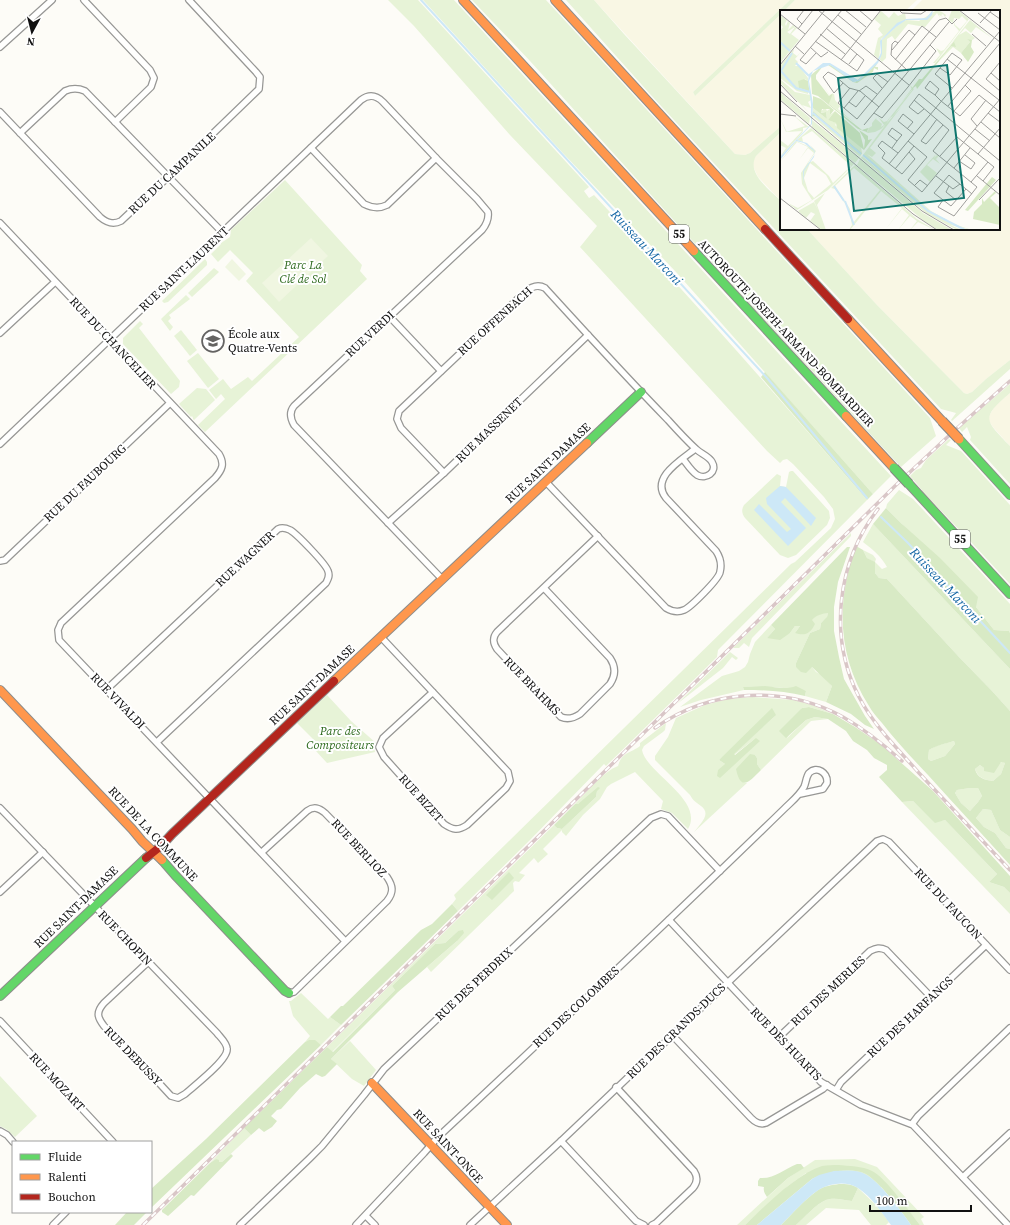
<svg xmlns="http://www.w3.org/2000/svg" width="1010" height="1225" font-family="'Source Serif 4',serif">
<rect width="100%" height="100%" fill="#fdfcf7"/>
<g fill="#f9f7e4">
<path d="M594,0H790L693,92L695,96L781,14V126L750,153L745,155L735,154Z"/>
<path d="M795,0H917L905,11H784Z"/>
<path d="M922,0H1010V360L986,379L972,392L967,394L964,393L877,305L807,229H999V11H911Z"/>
<path d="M781,132V201L758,177L753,166V160L756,156Z"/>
<path d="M1010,393V446L993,427L989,421V416L995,406Z"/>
</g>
<g fill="#e7f3d7" fill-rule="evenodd">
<path d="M388,0H418L589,187L584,191L589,198L594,195C688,294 778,397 867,500L718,650L717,657L606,766L604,764L530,840L458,911L452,904L456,899L454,895L791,564L795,562L831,528L835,519L833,509L824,497L793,464L787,459L783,460L780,463L767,451L580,247L597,226L510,135L414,26Z"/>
<path d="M423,0H454L891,476L873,494L676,272L560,150Z"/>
<path d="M472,0H546L930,418L936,436L901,467L746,300L530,61Z"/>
<path d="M566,0H594L624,34L735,154L745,155L750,153L781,126V132L756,156C746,173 770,190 781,201V229H807L877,305L964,393L967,394L972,392L986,379L1010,360V369L952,421L951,420L956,413L941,409L650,94Z"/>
<path d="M790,0H795L784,11H781V14L695,96L693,92Z"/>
<path d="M285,180L362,265L360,271L367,279L205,432L198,425L225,399L221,394L216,399L209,390L223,379L231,389L248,377L252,381L299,337L246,281L253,273L230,250L218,262L211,254L221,244V243L230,237L231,230Z"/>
<path d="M205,259L207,262V265L168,302L164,303L162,301Z"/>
<path d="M214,268L219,272L192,297L188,293Z"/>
<path d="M186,295L190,299L169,315L171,318L168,321L173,327L170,331L161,319Z"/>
<path d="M140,321L143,324L139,328L180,381L179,387L171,394L123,344V338Z"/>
<path d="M181,330L197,350L190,356L174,336Z"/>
<path d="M198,353L219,379L208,388L187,361Z"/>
<path d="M1010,384V393C980,418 985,420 1010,446V484L970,440L971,437L967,427L962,432L959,428Z"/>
<path d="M197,388L206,389L215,400L194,420L193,419V418L192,416L191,417L179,404Z"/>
<path d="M949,439L951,440L946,445L961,451L1010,505V584L972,543L922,491V490L910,476L916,470L921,468L926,460Z"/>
<path d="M791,471H793L829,511L830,518L827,525L796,555L788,558L780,555L745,518C742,514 741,510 744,505L777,474L781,476L780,486L786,487L789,472Z"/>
<path d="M899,490L913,499L1010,604V633L1009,631L994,630L976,607L902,524L886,508L887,504Z"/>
<path d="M873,524L1010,669V711L993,692L959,657L887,579L879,578L875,573L874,562L867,558L863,550L873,555L876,559L875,562L882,569L887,567C881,556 872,549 863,542Z"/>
<path d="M851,533V536L752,638L749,647L744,643L739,648H733Z"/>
<path d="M822,613H828L827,618L821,623L820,629L810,633L796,663L812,667L816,672L822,675L832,686L826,702L805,696L806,691C785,687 764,686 743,687L744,690L701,700L680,707L722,676L739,671L745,667L748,662L750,654L755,642L771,625L775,629L767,638L790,633L795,626H800L795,633L813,618Z"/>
<path d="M730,652L738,658L736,660L732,657L723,668L677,704Z"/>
<path d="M327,695L351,721L376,743L374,748L375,752L327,763L316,751L321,747L297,723Z"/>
<path d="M752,697L794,700L812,705L833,714L809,707L802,708L787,738L806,720L815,717L828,719L811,721L761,770L757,764V758L755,755L743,783H747L694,832C700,824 712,814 701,806C695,801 694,802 690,795L655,760V756L668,737L676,718L705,705L728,699ZM776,715L733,754L734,755L756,738L718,770L725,764L719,760Z"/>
<path d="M666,723L665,730L663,732L644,746L642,750C646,773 705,800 688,829L672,813L661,809L663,801L635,772L611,784L607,787L600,799L583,815L566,836L562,832V830L543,849L548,854L538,863L534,858L519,873L525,875L519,882L515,881L513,883L514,891L431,972L427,967L457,941L458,931L445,943L435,944L392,986L395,990L332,1052L327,1047L554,825L557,828L562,829L596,797L597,791L578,804H575C586,793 604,771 618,766C622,752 631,753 640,746V743Z"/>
<path d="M954,741L955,744L945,756L931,761L928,759L929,750C938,744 945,744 954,741Z"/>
<path d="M1002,762L1005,763L1001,774L993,781C985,780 978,778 975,769L980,765L984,768Z"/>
<path d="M970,788H978L982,796L978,802L970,811L961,803L955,793L957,790Z"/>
<path d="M913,801L935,822L945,820L997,874L989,882L1004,887L1010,893V914L902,802Z"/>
<path d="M983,809L991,810L1000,830L1010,837V849L1006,848L995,833L984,827L976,818Z"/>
<path d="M301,993L328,1019L330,1017L341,1025L321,1045C315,1041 312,1039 305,1042L310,1036L293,1016L289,1001H291Z"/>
<path d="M350,1041L376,1070L364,1086L352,1079L331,1059Z"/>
<path d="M0,1076L37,1116L15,1137L6,1129L0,1126Z"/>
<path d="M244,1128L251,1135L222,1162H219L216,1159L210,1163Z"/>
<path d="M855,1159L877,1167L924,1217L921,1219L924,1225H920L891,1189L806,1173L788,1186L745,1225H737L788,1178L815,1160Z"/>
<path d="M858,1188L876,1205L889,1222L886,1225H871L859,1210L826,1208L806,1225H796C804,1218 816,1204 826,1200C834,1197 844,1200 852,1201Z"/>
</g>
<g fill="#d8eac5" fill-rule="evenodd">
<path d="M765,372L873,494L867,500L761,377Z"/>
<path d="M886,508L902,524L940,558L978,597L976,607L994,630L1009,631L1010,633V669L873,524Z"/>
<path d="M856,546L863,550L867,558L875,562V573L879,578L887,579L959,657L993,692L1010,711V837L1000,830L991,810L983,809L976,818L984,827L995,833L1006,848L1010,849V865C983,835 955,805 928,775C912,758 896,741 882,723C877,717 872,712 869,706C837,656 836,601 856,546ZM954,741L955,744L945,756L931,761L928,759L929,750C937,745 945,744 954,741ZM1001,762L1005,763L1001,774L993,781C985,780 977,778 975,769L980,765L984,768V771L994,773ZM970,788H978L982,796L978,802L970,811L961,803L955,793L957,790Z"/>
<path d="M847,547H850L838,582L834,607V631L839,657L844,679L865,716L874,729L865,725L851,714L826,702L832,686L812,667L806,673L801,672L796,667V663L810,633L820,629L821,623L827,617L828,613C823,613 815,616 812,620L815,624C810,634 805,636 795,633L800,626H795L790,633L780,640L767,638L775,629L771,625Z"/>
<path d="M765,686C775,687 786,690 796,686L806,691L805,696C785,691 764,690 744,690L743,687Z"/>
<path d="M809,707L833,714L855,727L880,744L933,791L1010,876V893L1004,887L989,882L997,874L945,820L935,823L913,801L902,802L879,777L887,770V765L874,758L867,750L853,741L846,731L828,719L815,717L806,720L786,738L779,731L802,708Z"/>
<path d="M772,708L776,715L734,754L735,755L756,738L760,741L720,778L717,776L718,770L725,764L719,760Z"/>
<path d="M750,754L755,755L757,758V764L761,770C749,782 741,792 736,769Z"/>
<path d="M598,787L600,788L597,791L596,797L562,829L557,828L554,825L575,804H578Z"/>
<path d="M509,872L514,878L492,900L486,895Z"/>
<path d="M452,904L458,911L341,1025L330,1017L341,1006H343L421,930L432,924Z"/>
<path d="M463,930L464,933L457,941L398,992L331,1059L337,1064L325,1076L322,1077L316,1074L300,1088L281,1109L277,1110L271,1116L277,1121L272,1127L264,1132L259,1128L251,1135L244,1128L327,1047L333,1052L395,990L392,986L435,944L445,943L458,931Z"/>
<path d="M309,1040H315L321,1045L151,1208V1189L206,1139L305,1042Z"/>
<path d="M231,1154L233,1156L194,1196L191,1195L168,1216L162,1212V1210L210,1163L216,1159L219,1160V1162H222Z"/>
<path d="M797,1164H801L804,1168L788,1178L767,1197C765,1194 763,1191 764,1187L758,1186V1181L760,1178C775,1179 784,1169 797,1164Z"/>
<path d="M838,1165C849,1166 862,1166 872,1171C885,1177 910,1212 920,1225H911C902,1212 879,1181 866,1174C851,1166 826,1172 812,1179L757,1225H745C766,1205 795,1175 822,1166C827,1165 833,1165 838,1165Z"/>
<path d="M839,1184C846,1184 852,1184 858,1188L852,1201C844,1200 834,1197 826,1200C816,1204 804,1218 796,1225H781C793,1213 804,1200 818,1190C824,1186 832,1185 839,1184Z"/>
<path d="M127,1212H147L134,1225H115Z"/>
</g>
<g fill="#f0f6e1">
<path d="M311,238L328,256L279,302L262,283Z"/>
<path d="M232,259L246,274L239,281L225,267Z"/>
</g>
<g fill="#cde8f7">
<path d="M780,486L786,487L816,518L811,526L785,498L781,502L806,528L788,546L754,510L759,504L787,532L791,529L767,504L766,498Z"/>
<path d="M834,1171C844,1171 856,1169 865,1174C878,1180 903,1213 911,1225H891C881,1212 872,1197 858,1188C847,1181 831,1183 820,1189C808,1196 791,1215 781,1225H757L812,1179L819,1175Z"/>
</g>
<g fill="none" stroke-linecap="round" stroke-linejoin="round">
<g stroke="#cde8f7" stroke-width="2">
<path d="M421,0L767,378L867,498"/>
<path d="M881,517L908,543L1010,653"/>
</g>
<g stroke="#979795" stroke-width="8">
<g id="street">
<path d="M84,0L150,70L154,78L151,87L115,122"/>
<path d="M0,47L52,0"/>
<path d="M0,112L100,217C107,223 113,225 121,221L168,177L259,89L260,77L256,72L189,0"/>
<path d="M20,133L65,91C72,88 78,88 85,91L223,233"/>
<path d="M311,148L364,204C372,208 379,209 387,205L436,158"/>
<path d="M0,223L219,454C225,464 222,470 215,478L61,623L58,630L59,640L345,941"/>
<path d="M389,316L441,371"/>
<path d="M0,333L55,282"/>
<path d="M0,444L361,100C369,94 376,95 383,102L436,158L477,199L488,212C489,219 486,225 482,230L294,406C289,412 290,418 294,425L442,579"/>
<path d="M444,473L401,428L397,419L399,411L525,292C532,286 538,284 545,288C586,333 626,377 668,420C677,430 686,440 696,449C701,454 709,456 712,462C718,472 706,480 697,475C691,471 687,464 683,459"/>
<path d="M546,482L666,608C671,611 677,613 684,610C691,607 719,579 720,572C722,564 720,557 716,551L666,498C650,478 681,460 695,449"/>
<path d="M388,523L444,473L588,335"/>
<path d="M0,561L5,560L170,403"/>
<path d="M544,588L610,658C616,667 616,675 610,684L580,714C574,718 568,720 561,717L497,649C493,643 492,638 497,632L598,536"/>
<path d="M381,637L508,772L510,781L506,788L467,825C458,831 453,830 444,824L384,757L379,747L383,738L433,692"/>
<path d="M107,689L278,529C282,527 286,528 290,530C297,534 326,564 328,571C330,576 328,579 326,583L157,742"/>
<path d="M0,808C72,883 144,958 217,1033C220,1037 227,1043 227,1049C228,1060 194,1086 185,1094L178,1098L171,1096L159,1083L104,1026C97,1017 96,1012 104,1003L148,962"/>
<path d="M262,852L307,811C314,806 319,808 325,813L387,877C393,886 394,892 387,901L294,992L289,993"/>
<path d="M0,892L43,852"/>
<path d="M669,920L821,1082L861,1105L913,1125L1008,1225"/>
<path d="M0,1021L113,1142"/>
<path d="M672,1035L751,1118C756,1123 760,1125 766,1123L823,1089L827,1085"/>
<path d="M779,1037L870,951C876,948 880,947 886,950L931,997"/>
<path d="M616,1087L694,1171C698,1177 697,1183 693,1188L656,1223L652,1225"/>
<path d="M836,1090L841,1082L986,945"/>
<path d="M912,1124L918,1116L1010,1028"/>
<path d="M0,1131L7,1135L13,1142"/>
<path d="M561,1141L636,1221L644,1225"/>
<path d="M963,1177L1010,1133"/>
<path d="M366,1216L375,1225"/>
<path d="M53,1225L66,1212"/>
<path d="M240,1225L310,1158L322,1146L364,1095L384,1069L651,818L661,814L668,816L720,871"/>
<path d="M356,1225L424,1153L438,1137C554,1029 670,920 784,809C791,802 799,796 804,787C806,783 806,777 809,773C817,765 828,773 827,783L823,789L800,794"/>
<path d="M470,1225L561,1141L877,841L883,839L889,842L1010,970"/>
</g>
</g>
<g stroke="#8e8d8b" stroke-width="10">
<g id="fast">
<path d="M694,251L846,416"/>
<path d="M959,439L1010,495"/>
<path d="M587,443L641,392"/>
<path d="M909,484L1010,594"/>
<path d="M162,860L175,875L285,991L289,993"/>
<path d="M0,996L146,858"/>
</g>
</g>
<g stroke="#8e8d8b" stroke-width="10">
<g id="slow">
<path d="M463,0L694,251"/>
<path d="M555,0L765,229"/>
<path d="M848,319L942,421"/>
<path d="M846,416L894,468"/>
<path d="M334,681L587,443"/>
<path d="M0,690L132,829L142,841L162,860"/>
<path d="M372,1083L507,1225"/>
</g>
</g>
<g stroke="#8e8d8b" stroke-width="10">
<g id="jam">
<path d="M765,229L848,319"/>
<path d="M146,858L161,846L172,834L334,681"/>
</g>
</g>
<use href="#street" stroke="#fffffe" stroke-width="5.5"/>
<use href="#fast" stroke="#63d668" stroke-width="8"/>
<use href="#slow" stroke="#ff974d" stroke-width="8"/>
<use href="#jam" stroke="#b3261e" stroke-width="8"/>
<g stroke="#d9c6c7" stroke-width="3.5">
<g id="rail">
<path d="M878,509C837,562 828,637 859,697C874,726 898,749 919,773C949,805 980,838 1010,870"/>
<path d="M655,728C710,689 784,684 843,717C864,729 883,744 902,761"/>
<path d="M143,1225L895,486L955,430L1010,381"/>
</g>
</g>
<use href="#rail" stroke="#fff" stroke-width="2" stroke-dasharray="6" stroke-linecap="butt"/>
<g stroke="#858482" stroke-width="11" stroke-linecap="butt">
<path id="fast-bridge" d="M894,468L909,484"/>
</g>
<g stroke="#858482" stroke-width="11" stroke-linecap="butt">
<path id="slow-bridge" d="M942,421L959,439"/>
</g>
<use href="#fast-bridge" stroke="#63d668" stroke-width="9"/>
<use href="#slow-bridge" stroke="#ff974d" stroke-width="9"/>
</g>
<defs>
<g id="school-ring" transform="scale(1.15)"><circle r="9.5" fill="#fff" stroke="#646362" stroke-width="1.5"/><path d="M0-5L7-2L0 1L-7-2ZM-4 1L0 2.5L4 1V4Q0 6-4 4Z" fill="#646362"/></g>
</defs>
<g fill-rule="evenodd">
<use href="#school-ring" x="213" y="341"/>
</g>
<g text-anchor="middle" stroke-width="4" stroke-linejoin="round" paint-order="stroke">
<g fill="#fff" stroke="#585858" stroke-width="1">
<rect x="669" y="225" width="20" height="18" rx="3"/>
<rect x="950" y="530" width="20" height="18" rx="3"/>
</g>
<g font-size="11" font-weight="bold" fill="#111">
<text x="679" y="238">55</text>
<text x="960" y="543">55</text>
</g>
<g font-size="12" fill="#111" stroke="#fff">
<text transform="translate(172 173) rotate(-43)" y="4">RUE DU CAMPANILE</text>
<text transform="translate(184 269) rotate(-43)" y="4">RUE SAINT-LAURENT</text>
<text transform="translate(495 321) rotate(-42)" y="4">RUE OFFENBACH</text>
<text transform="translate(786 333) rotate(47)" y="4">AUTOROUTE JOSEPH-ARMAND-BOMBARDIER</text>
<text transform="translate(370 334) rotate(-43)" y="4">RUE VERDI</text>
<text transform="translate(113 343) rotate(47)" y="4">RUE DU CHANCELIER</text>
<text transform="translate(489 430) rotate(-44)" y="4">RUE MASSENET</text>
<text transform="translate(548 463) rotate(-43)" y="4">RUE SAINT-DAMASE</text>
<text transform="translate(85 483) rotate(-43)" y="4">RUE DU FAUBOURG</text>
<text transform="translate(245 559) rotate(-43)" y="4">RUE WAGNER</text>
<text transform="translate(312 685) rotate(-43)" y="4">RUE SAINT-DAMASE</text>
<text transform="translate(532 686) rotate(46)" y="4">RUE BRAHMS</text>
<text transform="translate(118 701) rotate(46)" y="4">RUE VIVALDI</text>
<text transform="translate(421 798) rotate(48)" y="4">RUE BIZET</text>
<text transform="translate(153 834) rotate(47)" y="4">RUE DE LA COMMUNE</text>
<text transform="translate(359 848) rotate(47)" y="4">RUE BERLIOZ</text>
<text transform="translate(948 904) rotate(47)" y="4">RUE DU FAUCON</text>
<text transform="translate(76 907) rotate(-44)" y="4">RUE SAINT-DAMASE</text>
<text transform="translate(125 938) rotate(46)" y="4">RUE CHOPIN</text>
<text transform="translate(474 984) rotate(-43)" y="4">RUE DES PERDRIX</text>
<text transform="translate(828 991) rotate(-43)" y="4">RUE DES MERLES</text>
<text transform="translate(576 1007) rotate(-43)" y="4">RUE DES COLOMBES</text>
<text transform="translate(910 1017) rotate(-43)" y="4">RUE DES HARFANGS</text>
<text transform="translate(676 1031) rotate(-44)" y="4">RUE DES GRANDS-DUCS</text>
<text transform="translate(786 1044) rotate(46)" y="4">RUE DES HUARTS</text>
<text transform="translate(133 1056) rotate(46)" y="4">RUE DEBUSSY</text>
<text transform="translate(57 1082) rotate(47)" y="4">RUE MOZART</text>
<text transform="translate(448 1146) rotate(47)" y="4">RUE SAINT-ONGE</text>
</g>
<g font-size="12" font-style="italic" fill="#2f6b1f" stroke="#fff">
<text x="303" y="269">Parc La<tspan x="303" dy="14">Clé de Sol</tspan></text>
<text x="340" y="735">Parc des<tspan x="340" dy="14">Compositeurs</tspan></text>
</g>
<g font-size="12" fill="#111" stroke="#fff" text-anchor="start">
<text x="228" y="338">École aux<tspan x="228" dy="14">Quatre-Vents</tspan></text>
</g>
<g font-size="13" font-style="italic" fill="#1768a6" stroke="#fff">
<text transform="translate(647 247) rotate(47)" y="5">Ruisseau Marconi</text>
<text transform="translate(946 585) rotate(47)" y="5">Ruisseau Marconi</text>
</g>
</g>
<g transform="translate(780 10)">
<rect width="220" height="220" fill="#fdfcf7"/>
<path d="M157,0L162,2L166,5L165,7L163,4L161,5L163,7L159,5L160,8L157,3L145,17L128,14L115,30L112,26L107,29L106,48L102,52L100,50L102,30L120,13L126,10L139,11ZM172,0H178L189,9L155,53H153L160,45L156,38L161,41L164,40L179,21L174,15L175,12V15L180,19L187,11L182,6L179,9L174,8L173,13L168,10ZM101,1L109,8L114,2L118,6L125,3L126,9L101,29L99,49L94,45L98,28L103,25L98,19L101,15L94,9ZM0,5L7,10L5,14L6,16L8,11L10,13L8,20L13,15L15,17L7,22L10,24L15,17L17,18L11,24L19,30L0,53V21L3,17L0,14ZM190,10L212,28L196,17L191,23L185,18L179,25L186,21L195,28L191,31L187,29L190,32L181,43L186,46L183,49L185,46L173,37L161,49L176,28L145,66ZM14,39L13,43L17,46L21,42L15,49L18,52L15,56H19L28,68V71L25,69L19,71V78L28,81V84L17,81L0,68V56ZM0,69L15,82L30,85L31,90L28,92L31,98L22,95L31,105L0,73ZM43,75L49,85L54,84L55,90L60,96L58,99L75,113L49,94L50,86ZM130,75L134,79L113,106L108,109L110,108L106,114L122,96L90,138L96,143L92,147L87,144L151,201L174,214L192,220L170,215L182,220H177L146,203L81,148L82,146L112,171L83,145L106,114L101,119L95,122L88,123L84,121L87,122L89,119L86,121H84L92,116V113L97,107L96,109L102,114L101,117L104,115L98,107L104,112L107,111L132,80ZM0,82L30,108L29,114L0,89ZM45,97L47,101L51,98L50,105L55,101L48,110L57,113L55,115L81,137L82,143L33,101V98L47,109L46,102L40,103ZM13,105L29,117L23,118V121L22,123L0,147L6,138L0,135V130L8,136L22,121L7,122L0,108L6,122L25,116ZM32,106H35L52,120L81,145L80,147ZM32,110L79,148L75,153L32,117ZM31,118L74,154L48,180L17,200L8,193L18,198L32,190L22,174L21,163L34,143L28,138L19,150L28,137L17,132L0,152L16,131L32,138L30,135L36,141L28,153L33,151L49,166L53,173L71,156L32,121L22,127L23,132L17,130ZM30,153L46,165L51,174L34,188L28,181L24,168ZM156,144L154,148L157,145L159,146L156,149L160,154L153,149L147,155L157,163L150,172L140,162ZM80,149L143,203L172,220H158L144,211L77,155ZM75,155L137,209L155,220L138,212L130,220L137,211L130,206L118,220L129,205L122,199L105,220L122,198L101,181L70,220H69L72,215L69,199L55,179L51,178ZM74,158L100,180L73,213L70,199L55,176ZM45,183L37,195L46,220H42L30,211L35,204L31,202L26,208L18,201L34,192L38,200L34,191Z" fill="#e7f3d7" fill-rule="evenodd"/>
<path d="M177,28L174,32L176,37L171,36L137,79L136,76L133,78L121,93L139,69H142L137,75ZM187,29L192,30L191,37L194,42L188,52L181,43L190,32ZM98,53L95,57H98V60L94,58L93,62L77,73L73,72L48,55L43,56L36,65V69L49,86L53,83L49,94L82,120L88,118L87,122L78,119L38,86L32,84L31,65L43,55L47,54L50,55L60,60L75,72ZM24,69L28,71L30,85L28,81L19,78L18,71ZM33,86L41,89L54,100L50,105V99H42L41,103L46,102L47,109L33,98ZM33,101L82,143L81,145L36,106H32ZM55,101L80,123L84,139L85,130L79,120L88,126V130L92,129L84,140L57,118L56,113L48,110ZM212,167L216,170L188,201L185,200ZM215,181L216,183L210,188L220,198V215L193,209L194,202L202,194V188L204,192Z" fill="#d8eac5"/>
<path d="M153,0L152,5L147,10H126L116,17L102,30V44L98,53L79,71L73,72L50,55L33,61L29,71L33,94L32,114L17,130L27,133L34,140L35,142L34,147L24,161V175L23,161L35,144L34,141L24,133L16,131L0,150V147L31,114V94L28,71L29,64L43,53H50L78,70L97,51L101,43L100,31L117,13L126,9L146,8Z" fill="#cde8f7"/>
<path fill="none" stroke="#cde8f7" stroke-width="2" d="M0,32L10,41M16,53L29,66M0,60L16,78L30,82M1,61L12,43M33,103L81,144M83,145L148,201L185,220M54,176L64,191M65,191L74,215"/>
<path fill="none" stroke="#9f9e9b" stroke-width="1" d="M38,0L129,75M65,0L86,17M79,0L92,11M119,0L122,3L141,4L147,0M179,0L220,32M210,2L220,9M198,3L220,20M0,4L25,24M58,5L81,24M166,8L172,14L177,9M200,13L212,0M22,14L17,9L24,0M18,19L33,0M40,24L65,44M192,24L206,36M35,31L77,61L84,50L46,18M118,33L115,31L112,34L111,45L128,61M15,36L24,44M30,37L41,47L48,42M112,40L129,20L135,25M36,43L26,54L20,50L62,0M167,49L219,90M61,50L101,0M115,50L142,16L156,27M220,52L206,69L220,81M69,54L77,44M0,55L45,0M160,58L170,65L182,50L172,43L156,63L155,64L172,78M211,63L220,71M63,73L54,83L43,67L48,62L54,65L69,78L80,81L99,97M0,74L17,92M70,78L58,93L77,109L159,10L166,8M102,78L93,68L97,64L108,72M0,81L142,201L174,220M79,81L86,76L97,84M155,85L159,79L150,71L145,78L155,85L161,91L180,106L199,85L220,102M0,90L133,204L157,220M134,90L169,120L153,141L197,177L174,206L158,197L163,190M69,92L76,97L85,86M168,96L220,33M64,98L78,81M144,99L138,104L129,97L139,84L220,151M174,101L191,81L185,75M94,103L102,108L128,77L156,41L150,35M208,103L220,112M0,104L16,106M157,109L141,131L146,134L163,115M201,112L220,128M84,115L169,12M197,116L191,109L206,90M127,119L133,112L123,104L118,111L134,124M195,119L210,131M128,131L147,147L128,170L142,182L220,89M112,138L117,131L121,126L122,125L112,118L108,124L117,131M198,144L220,118M160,146L177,127L214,157L203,171M102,148L122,164L135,149L129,142M102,148L105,143L98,136L102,131L118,143M179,151L191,159L195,153L185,145M109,154L220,21M174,158L190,138M115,159L134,136M156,166L173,179L180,174M197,166L220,185M191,172L208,152M134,176L140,170L148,176M169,176L166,182L176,190M186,179L171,196L154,183L169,165L170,166L186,179L192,184M0,188L41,220M199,190L220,168"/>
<path fill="#0f766e" fill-opacity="0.15" stroke="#0f766e" stroke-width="2" d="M167,55L184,188L74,201L58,68Z"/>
<rect width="220" height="220" fill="none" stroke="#111" stroke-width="2"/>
</g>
<rect x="12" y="1141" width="140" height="72" fill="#ffffff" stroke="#a0a0a0"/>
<rect x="20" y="1154" width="20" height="6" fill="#63d668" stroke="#a0a0a0"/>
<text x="48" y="1161" font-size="12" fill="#111111">Fluide</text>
<rect x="20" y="1174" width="20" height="6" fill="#ff974d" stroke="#a0a0a0"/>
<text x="48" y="1181" font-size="12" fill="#111111">Ralenti</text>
<rect x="20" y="1194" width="20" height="6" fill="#b3261e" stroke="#a0a0a0"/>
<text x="48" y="1201" font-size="12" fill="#111111">Bouchon</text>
<g transform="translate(32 32) rotate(187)" stroke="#ffffff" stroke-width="3" paint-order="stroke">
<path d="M0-3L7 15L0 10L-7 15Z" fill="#111111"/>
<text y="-6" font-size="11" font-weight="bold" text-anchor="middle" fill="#111111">N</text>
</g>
<path d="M870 1205v6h101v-6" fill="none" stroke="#111111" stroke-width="2"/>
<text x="876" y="1205" font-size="12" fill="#111111" stroke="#ffffff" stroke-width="3" paint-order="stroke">100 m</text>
</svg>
